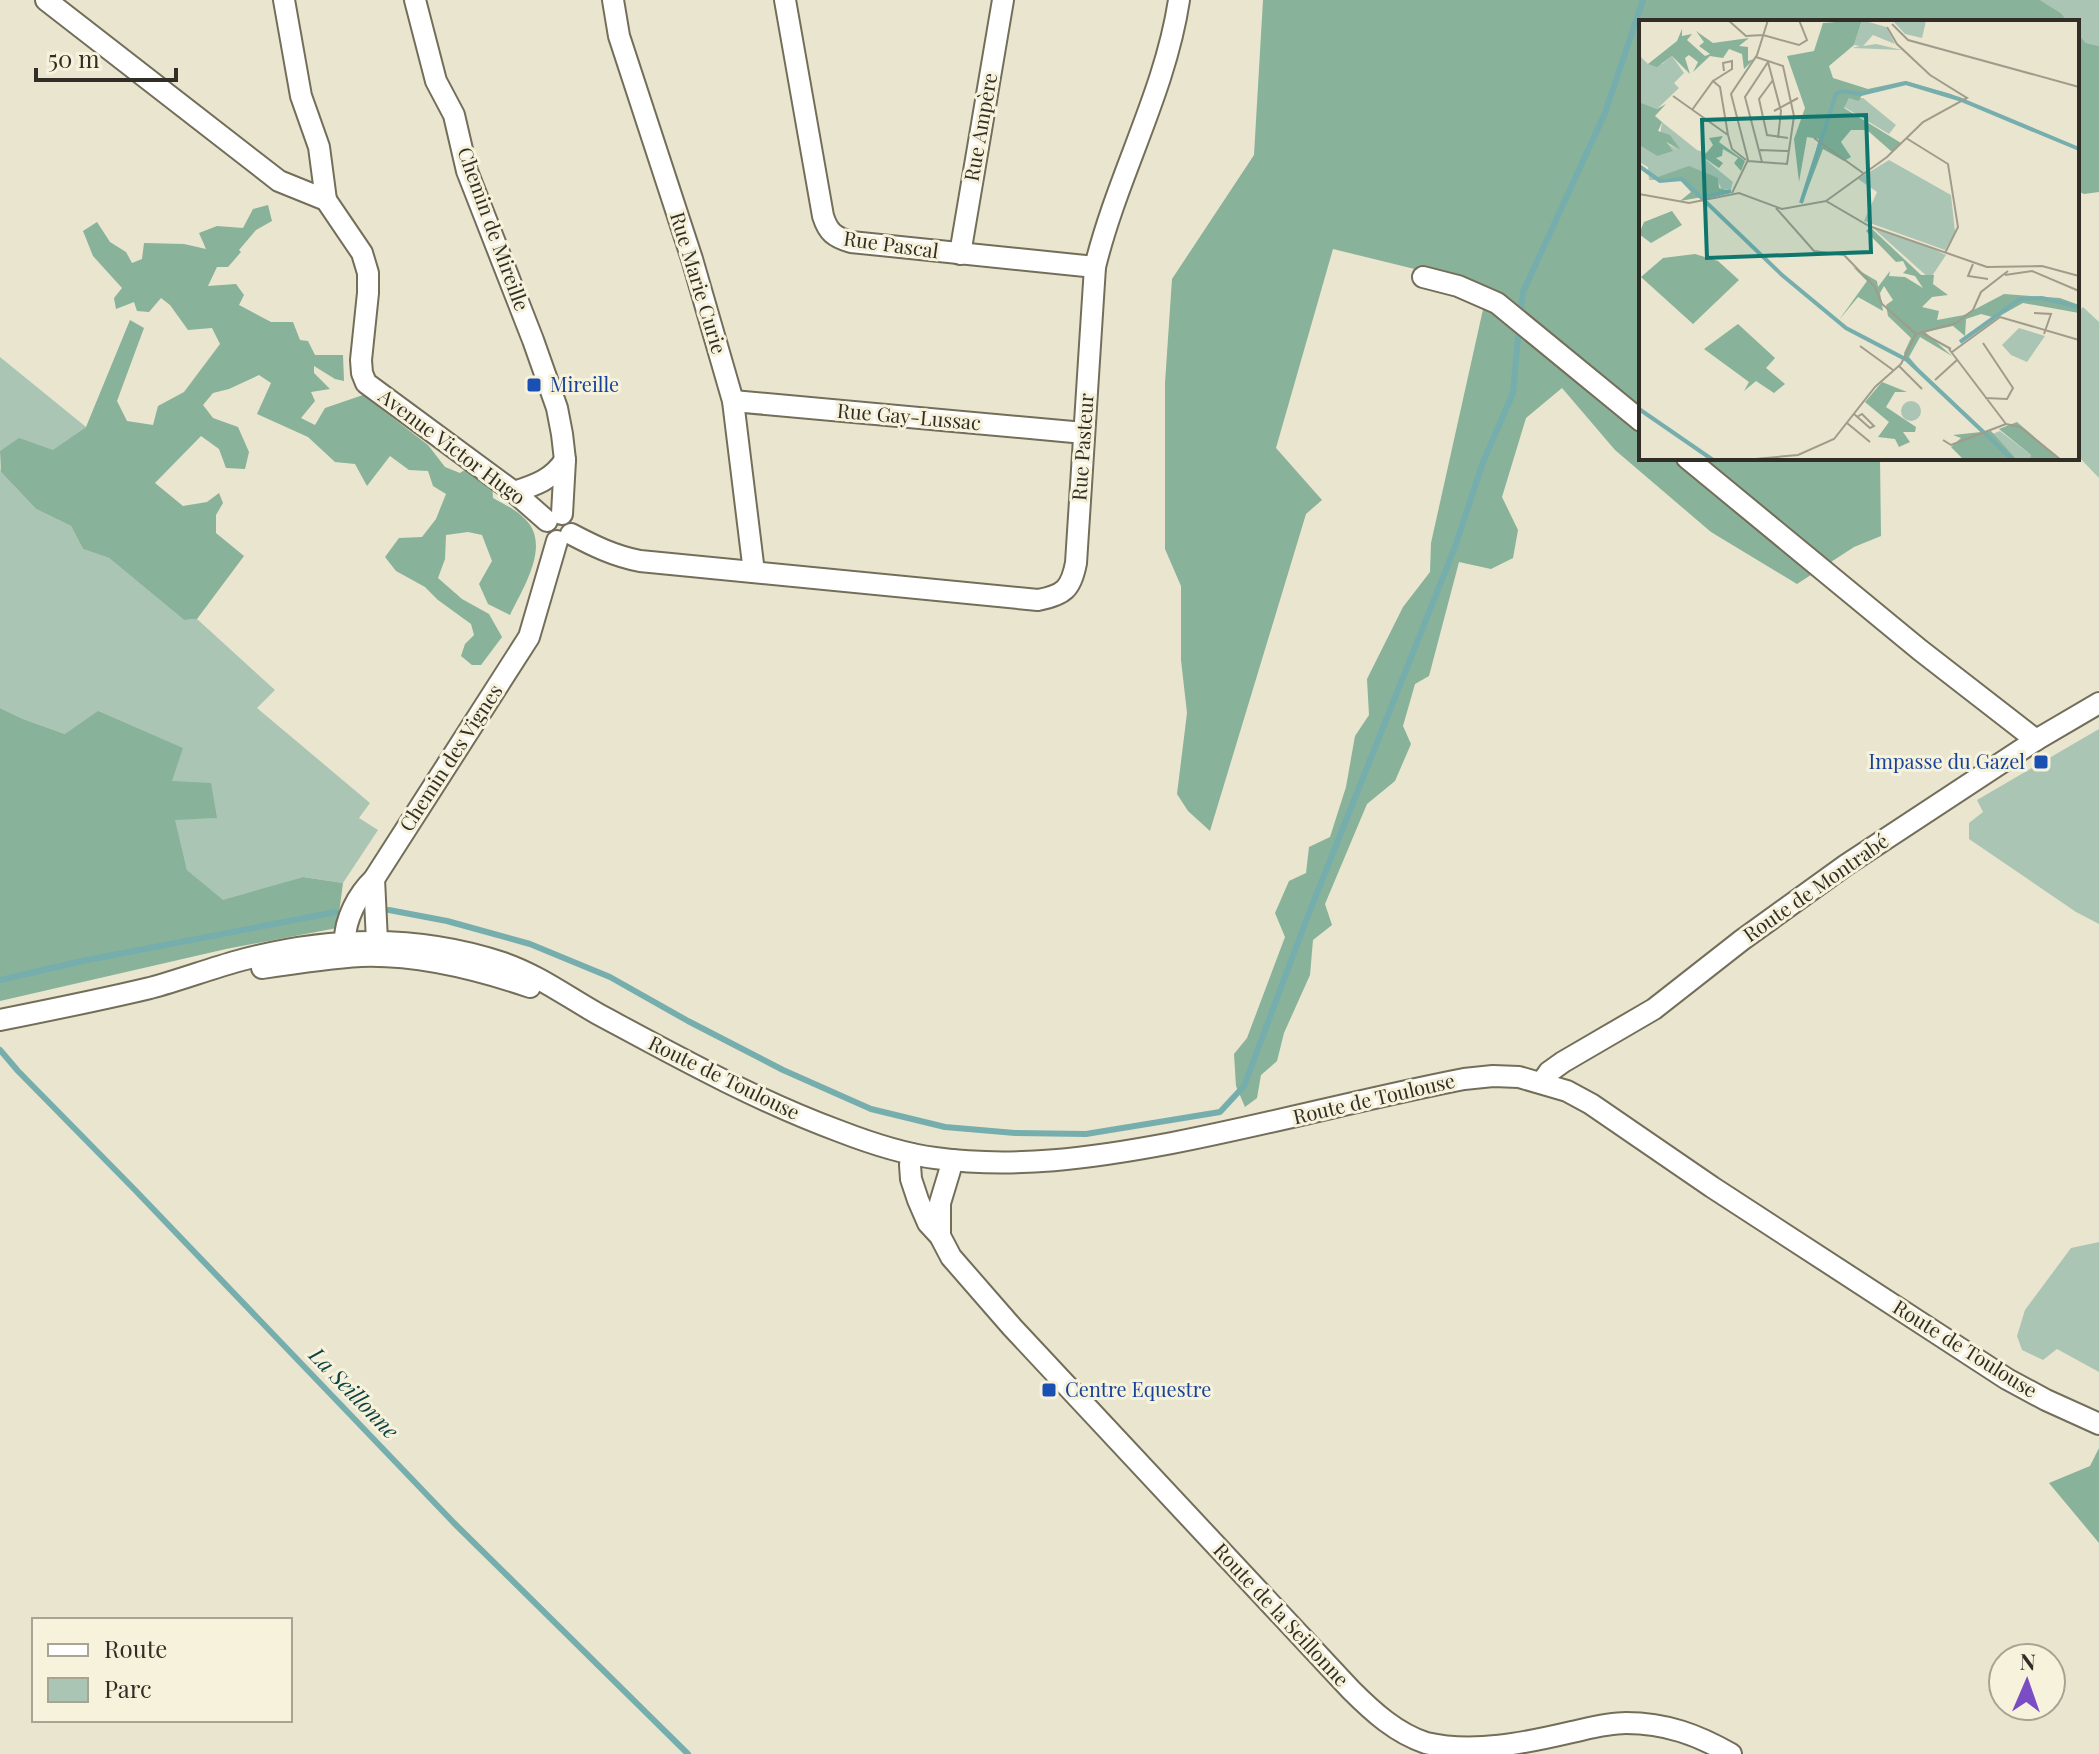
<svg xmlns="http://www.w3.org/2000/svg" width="2099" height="1754" font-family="'Playfair Display',serif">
<rect width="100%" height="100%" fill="#eae5ce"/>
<g fill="#abc5b5">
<path d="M2040,0H2099V46L2086,43L2077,33V22H2068L2061,13Z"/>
<path d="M2083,307L2099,322V478L2077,455V313Z"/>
<path d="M0,357L86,427L53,451L19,439L0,451Z"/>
<path d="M0,466L1,472L36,509L71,526L83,549L109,558L184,620L197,619L275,690L257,708L370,803L359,818L378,830L343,883L303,877L223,901L187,870L174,819L216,818L172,782L65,734L23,719L0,708Z"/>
<path d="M2099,729V924L2076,912L1969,839V823L1983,812L1977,800Z"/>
<path d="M2099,1242V1372L2057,1349L2043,1360L2022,1350L2017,1336L2025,1310L2071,1248Z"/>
</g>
<g fill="#88b299">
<path d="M1263,0H2040L2061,13L2068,22H1641V458H1880L1881,536L1854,547L1797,584L1711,532L1615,450L1562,388L1526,418L1502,497L1518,530L1513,558L1491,569L1459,562L1429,676L1415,684L1403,726L1411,744L1395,781L1367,804L1325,904L1332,925L1313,940L1310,975L1284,1033L1277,1061L1261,1075L1257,1098L1245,1107L1236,1086L1234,1054L1247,1038L1285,937L1275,913L1289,881L1306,873L1309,847L1330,837L1346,787L1355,736L1369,715L1367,679L1403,607L1430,572L1431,543L1488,287L1333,249L1276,448L1322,500L1306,514L1210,831L1188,811L1177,794L1187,713L1181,660V586L1165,549V383L1172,279L1254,155Z"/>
<path d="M2077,33L2086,43L2099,46V192L2084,194L2077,191Z"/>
<path d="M268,205L272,221L256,230L239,250L241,252L228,267H217L208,286L236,284L244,295L239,305L271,322H293L300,340L308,341L315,355H343L344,381L335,379L314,366V373L330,389L311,392L315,401L301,418L315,425L325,408L363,395L428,445L445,467L460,473L466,469L492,482L493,498C503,504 517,510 525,519C552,545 522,589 510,615L488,604L479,584L492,561L482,535L468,532L446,535L445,559L438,578L462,599L489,614L502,637L481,665H472L461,656L465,644L474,635L471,624L438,600L425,587L396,571L385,557L399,538L422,537L436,519L446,494L433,486L428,471L409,470L390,456L367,486L355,464L335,462L308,437L257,414L271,383L259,375L229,389L213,393L203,405L213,418L238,427L249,452L245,469L226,468L219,449L201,436L155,483L183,506L207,502L219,493L223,503L216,515V533L244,556L197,619L184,620L109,558L83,549L71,526L36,509L1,472L0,451L19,438L53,450L86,427L130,320L144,328L117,401L127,421L153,425L158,406L184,392L220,344L212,328L188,330L170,305L161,298L149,312L137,311L134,302L116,309L114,298L122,288L93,256L83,231L97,222L110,242L126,252L132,263L142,259L144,243L184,244L206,249L199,233L217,226L243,228L253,209Z"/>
<path d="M0,708L23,719L65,734L98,711L183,748L172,781L211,783L217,818L175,820L187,870L223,900L303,877L343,883L337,928L226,949L0,1001Z"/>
<path d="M2099,1448V1543L2049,1483L2090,1466Z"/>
</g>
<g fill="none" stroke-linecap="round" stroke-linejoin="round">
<g stroke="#76aeae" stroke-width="6">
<path d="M1520,316L1523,292L1605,113L1643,0"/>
<path d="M389,910L447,921L530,944L610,977L688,1021L783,1070L871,1109L945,1127L1015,1133L1086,1134L1220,1112L1244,1086L1309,913L1455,547L1483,462L1513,393L1519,327"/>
<path d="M0,980L82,961L336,912"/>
<path d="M0,1050L18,1071L135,1190L454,1523L688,1754"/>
</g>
<g stroke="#736e5a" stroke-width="24">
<g id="minor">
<path d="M46,0L279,181L326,200L362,253L368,273V293L361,360L362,373L366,383L514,492L547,521"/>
<path d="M284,0L301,96L319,147L326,200"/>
<path d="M415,0L436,81L454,115L467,171L533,340L557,408L562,434L565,460L562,514"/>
<path d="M613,0L619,36L692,259L733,401L754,572"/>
<path d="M785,0L823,216C828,232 834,237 851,242L1095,267"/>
<path d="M960,254L1003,0"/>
<path d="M1423,277L1458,286L1497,303L1641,421"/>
<path d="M733,401L1084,433"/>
<path d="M1687,458L1920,650L2036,740"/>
<path d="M514,492C536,485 553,479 565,460"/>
<path d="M571,534C594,546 614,556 640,561L1038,600C1064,595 1071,589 1076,563L1095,267C1117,176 1165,93 1179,0"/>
<path d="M345,943C344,920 358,894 374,879L529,637L557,541"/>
<path d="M369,948L377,941L374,879"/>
<path d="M262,968C295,963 328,958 361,956C417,954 477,969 530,987"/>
<path d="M0,1020C50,1010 100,1000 150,988C180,980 209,969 238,961C326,937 416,934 503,963C538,975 566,996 598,1014C676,1056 755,1100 839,1131C870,1143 903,1154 935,1158C1015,1169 1093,1158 1172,1143C1270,1124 1366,1098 1464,1079L1493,1076L1519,1077L1567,1091L1591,1104L1712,1187L2007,1379L2046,1400L2099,1424"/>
<path d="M1542,1082L1549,1072L1563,1062L1654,1009L1742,940L1846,865L2036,740L2099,703"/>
<path d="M912,1154L910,1165L911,1179L918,1200L928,1223L940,1236L951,1257L1012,1327L1351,1690C1373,1712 1396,1733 1426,1743C1473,1754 1525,1743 1572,1732C1590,1728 1608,1723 1626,1723C1666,1723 1698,1735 1731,1754"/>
<path d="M940,1236V1203L953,1160"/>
</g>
</g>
<use href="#minor" stroke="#fff" stroke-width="20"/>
</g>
<g fill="#1a4fb4" stroke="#f7f2db" stroke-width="3">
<rect x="526" y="377" width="16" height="16" rx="4"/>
<rect x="2033" y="754" width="16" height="16" rx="4"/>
<rect x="1041" y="1382" width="16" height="16" rx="4"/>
</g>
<g text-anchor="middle" stroke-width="6" stroke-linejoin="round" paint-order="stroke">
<g font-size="20" fill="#302e26" stroke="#f7f2db">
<text transform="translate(981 127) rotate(-80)" y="7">Rue Ampère</text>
<text transform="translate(493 229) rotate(70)" y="7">Chemin de Mireille</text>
<text transform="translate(891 245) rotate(8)" y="7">Rue Pascal</text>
<text transform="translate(698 283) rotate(73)" y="7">Rue Marie Curie</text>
<text transform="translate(909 417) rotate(5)" y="7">Rue Gay-Lussac</text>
<text transform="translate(452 447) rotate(37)" y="7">Avenue Victor Hugo</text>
<text transform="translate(1083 447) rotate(-86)" y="7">Rue Pasteur</text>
<text transform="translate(451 758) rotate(-57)" y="7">Chemin des Vignes</text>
<text transform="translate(1816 888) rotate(-35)" y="7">Route de Montrabé</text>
<text transform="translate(724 1078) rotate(26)" y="7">Route de Toulouse</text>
<text transform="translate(1374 1099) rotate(-13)" y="7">Route de Toulouse</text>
<text transform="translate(1965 1349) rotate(32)" y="7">Route de Toulouse</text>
<text transform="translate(1281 1615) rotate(47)" y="7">Route de la Seillonne</text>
</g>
<g font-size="20" fill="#164399" stroke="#f7f2db" text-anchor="start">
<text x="550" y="392">Mireille</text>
<text x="2025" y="769" text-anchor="end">Impasse du Gazel</text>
<text x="1065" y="1397">Centre Equestre</text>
</g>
<g font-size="22" font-style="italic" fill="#0e4343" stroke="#f7f2db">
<text transform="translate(354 1393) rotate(46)" y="8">La Seillonne</text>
</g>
</g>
<g transform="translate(1639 20)">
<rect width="440" height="440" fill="#eae5ce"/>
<path d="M223,0L247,7L256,24L234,15L224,26L237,24L263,30L213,28L221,26L215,25ZM287,1L283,18L266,14L255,2ZM0,35L9,44H23L33,36L45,53L35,63L40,68L18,89L0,82ZM210,78H224L257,105L250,114L205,87ZM23,102L58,130L71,134L67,140L94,162L92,169L83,170L79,161L50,147L10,160L9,147L0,142V125L18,136L29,128L27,122L38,130L21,115ZM250,140L312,175L316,212L306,230L225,201L238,172L219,159ZM234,208L287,226L307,235L291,259ZM380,308L406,316L388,342L372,335L363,325ZM262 391a10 10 0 1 1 20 0a10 10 0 1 1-20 0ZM361,411L392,435L390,440H378L351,415Z" fill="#abc5b5"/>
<path d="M223,0L215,25L190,46L194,58L229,69L266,61L312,74L324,80L264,63L224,72L220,81L210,78L205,88L262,123L253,132L228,110H212L202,122L212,137L205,141L184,129L163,184L180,119L168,117L160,162L155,119L166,88L148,36L175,31L184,3ZM43,9V16L53,14L48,20L66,36L71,34L60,26L65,22L57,11L74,23L110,18L100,26L109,27V41L115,39L105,49L103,34L90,29L84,38L71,36L54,52L59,42L50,35L46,38L51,54L33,36L18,47L9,44L38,21ZM0,82L18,89L27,84L16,96L23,102L19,111L31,115L41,129L27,122L34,131L18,136L0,125ZM84,116L80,122L106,141L102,151L95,143L99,138L84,129L83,136L77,138L84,143L80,148L64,137L74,125L70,118ZM50,146L79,158L80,168L92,172L41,181L52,172L39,158L10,160ZM33,191L43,205L12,223L0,214L5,202ZM231,207L282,255H295L294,264L309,275L293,277L283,287L300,291L298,300L325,295L365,274L421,278L440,285V293L384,283L357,298L342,294L327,299L326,316L314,306L286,312L313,336L281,317L270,337L289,360L267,341L265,333L272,318L249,296L247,285L254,280L245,266L241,273L244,291L219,277L200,300L228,261L214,247L238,261L239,267L251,251L250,256L266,257L284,268L276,256L264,253L268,249L264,241L257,242L227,211ZM56,234L79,241L100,260L54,304L2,257L24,238ZM99,304L136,338L127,348L146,364L135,373L117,361L105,371L110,362L65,329ZM243,362L268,372H256L247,387L277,407L276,412H264L271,422L260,427L256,419L239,417L250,402L226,382ZM378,402L385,408L421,439L390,440L392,435L360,409ZM352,411L378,440H325L312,427L322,418L314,415Z" fill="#88b299"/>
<path fill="none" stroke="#76aeae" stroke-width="4" d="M0,146L21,161L43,159L143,255L207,308L268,340L374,440M62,178L92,171M162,183L197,74L203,71L222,74L267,63L320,79L440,129M321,322L381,279L403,278L440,287M0,389L74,440"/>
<path fill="none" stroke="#a09c8b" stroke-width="2" d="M89,0L107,16L124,15L160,25L168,20L160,0M253,4L269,20L440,67M129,42L142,91L139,118M134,60L120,79L128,115L149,118M74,61L93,49V41L84,43L85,51M34,76L89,115L93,129L107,140M53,90L74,61L81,67L89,115M135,91L159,78M175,118L224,153M267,118L309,144L319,207L306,233M121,130L149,131M109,141L148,144L155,96L144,46L117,37M123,142L106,77L129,42M93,173L109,140L92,74L118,35L129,0M0,174L50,183L100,173L143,189L187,181L230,206L348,247M187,181L248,137L284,102L328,78L291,55L258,24L248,7M137,188L175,231L205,235L236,267L243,284L277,314M334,244L329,256L349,259M347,247L403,246L440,256M366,255L393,251L440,271M395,293L412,294L405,314M283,313L312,329M277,314L317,303L334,290L342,272L369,251M344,323L374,368L368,379L346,378M221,326L254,350M310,329L367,404M313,332L361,297L440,320M260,346L283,369M296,360L318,340M215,394L231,408L235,406L223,394L218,397M208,403L231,422M367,404L381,407L422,440M304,420L312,425L367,404M105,440L159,435L195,419L236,367L262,344L277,314"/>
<path fill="#0f766e" fill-opacity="0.15" stroke="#0f766e" stroke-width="4" d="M227,95L232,232L68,238L63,100Z"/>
<rect width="440" height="440" fill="none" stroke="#302e26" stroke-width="4"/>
</g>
<rect x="32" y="1618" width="260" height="104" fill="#f7f2db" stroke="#a7a493" stroke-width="2"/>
<rect x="48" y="1644" width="40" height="12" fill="#ffffff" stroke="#a7a493" stroke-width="2"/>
<text x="104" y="1658" font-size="24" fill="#302e26">Route</text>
<rect x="48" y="1678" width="40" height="24" fill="#abc5b5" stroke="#a7a493" stroke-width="2"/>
<text x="104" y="1698" font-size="24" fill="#302e26">Parc</text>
<g transform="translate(2027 1682) rotate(2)"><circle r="38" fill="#f7f2db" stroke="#a7a493" stroke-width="2"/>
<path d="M0-6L14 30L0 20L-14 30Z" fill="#7a4dc5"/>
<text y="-12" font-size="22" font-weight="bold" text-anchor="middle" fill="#302e26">N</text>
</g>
<path d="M36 68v12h140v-12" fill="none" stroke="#302e26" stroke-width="4"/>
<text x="48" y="68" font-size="24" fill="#302e26" stroke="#f7f2db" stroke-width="6" paint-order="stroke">50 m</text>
</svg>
